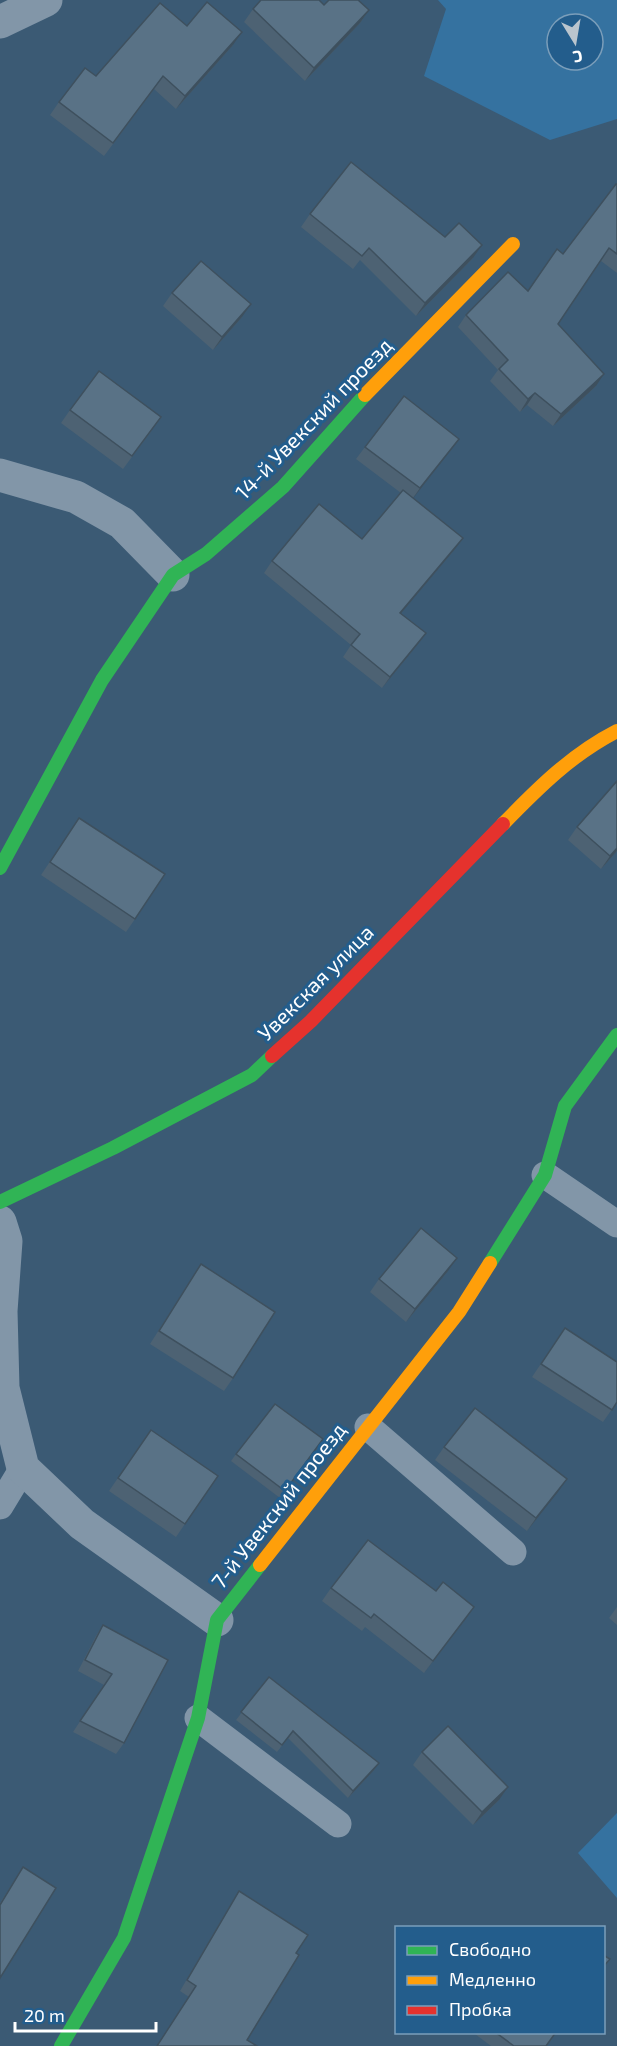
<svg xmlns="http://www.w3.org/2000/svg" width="617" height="2046" font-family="'Exo 2',sans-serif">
<rect width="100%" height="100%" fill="#3b5a74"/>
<g fill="#3572a0" fill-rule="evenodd">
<path d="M438,0H617V119L550,140L424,76L446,9ZM557,24H593V60H557Z"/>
<path d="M617,1813V1898L578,1853Z"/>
</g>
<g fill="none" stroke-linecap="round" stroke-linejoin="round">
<g stroke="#8296a8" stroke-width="27">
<path d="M545,1175L617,1224"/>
<path d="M368,1427L513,1552"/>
<path d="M0,1506L23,1468"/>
<path d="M198,1718L338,1824"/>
</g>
<g stroke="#8296a8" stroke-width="33">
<path d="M0,22L46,0"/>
<path d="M0,475L76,497L122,523L173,575"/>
<path d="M0,1222L6,1241L1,1311L3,1388L23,1468L82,1524L217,1620"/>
</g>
<g stroke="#30b455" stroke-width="14">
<path d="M0,868L102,680L173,575L206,554L283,487L365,395"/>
<path d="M0,1202L113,1148L252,1075L272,1056"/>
<path d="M490,1263L545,1175L565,1106L617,1035"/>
<path d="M61,2046L124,1938L198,1718L217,1620L260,1565"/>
</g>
<g stroke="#ff9f0a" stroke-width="14">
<path d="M365,395L513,244"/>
<path d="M503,824C538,788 572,754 617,731"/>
<path d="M260,1565L459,1312L490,1263"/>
</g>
<path stroke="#e5322d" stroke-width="14" d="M272,1056L311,1021L503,824"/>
</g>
<g fill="#4d6273">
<path d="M324,5L369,10L360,23L305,81L244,22L253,9Z"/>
<path d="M187,26L233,45L176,109L154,89L104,156L50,115L59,102L96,76Z"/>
<path d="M617,184V273L601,261L558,324L596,386L553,426L527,405L520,412L490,381L498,370L458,327L466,315L528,291L563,254Z"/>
<path d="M310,214L473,258L416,316L360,260L353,269L301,227Z"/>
<path d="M172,293L242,317L213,350L163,306Z"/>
<path d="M70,410L152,430L123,469L61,423Z"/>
<path d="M459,439L413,498L455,549L401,613L418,644L382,688L343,657L351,645L264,573L272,561L362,539L401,493L356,459L365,447Z"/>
<path d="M79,818L135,919L126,932L41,875Z"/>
<path d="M577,827L617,851L601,869L568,840Z"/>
<path d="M201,1264L233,1378L224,1391L150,1344Z"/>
<path d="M448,1271L406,1322L370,1292L379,1279Z"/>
<path d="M565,1328L617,1402L603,1422L532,1377Z"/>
<path d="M151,1430L218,1476L176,1537L109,1491Z"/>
<path d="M323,1439L280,1498L231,1461L236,1454Z"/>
<path d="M444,1447L567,1479L527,1531L435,1460Z"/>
<path d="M331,1588L465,1620L424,1673L365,1627L362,1631L322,1601Z"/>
<path d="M617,1607V1625L609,1618Z"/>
<path d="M103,1625L124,1743L116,1754L73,1732L104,1685L78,1671L96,1636Z"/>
<path d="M269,1677L379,1763L374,1770L348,1798L288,1738L277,1752L236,1720Z"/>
<path d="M422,1752L499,1800L473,1825L413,1765Z"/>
<path d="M23,1867L0,1978V1903Z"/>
<path d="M239,1891L296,1953L247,2040L157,2046L189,1997L180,1991L232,1902Z"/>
<path d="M476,2032H556L546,2046H491L475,2034Z"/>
</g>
<g fill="#3e505e">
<path d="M369,10L360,23L305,81L314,68Z"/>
<path d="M242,32L233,45L176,109L185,96Z"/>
<path d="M482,245L473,258L416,316L425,303Z"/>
<path d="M251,304L242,317L213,350L222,337Z"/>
<path d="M604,374L596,386L553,426L561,414Z"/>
<path d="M535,393L527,405L520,412L528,399Z"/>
<path d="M459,439L450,451L411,501L420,488Z"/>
<path d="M463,538L455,549L392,624L400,613Z"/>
<path d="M426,633L418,644L382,688L390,677Z"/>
<path d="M617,848V851L601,869L610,856Z"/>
<path d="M457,1258L448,1271L406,1322L415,1309Z"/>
<path d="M567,1479L558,1492L527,1531L536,1518Z"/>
<path d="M474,1607L465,1620L424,1673L433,1661Z"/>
<path d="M379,1763L374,1770L348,1798L353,1791Z"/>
<path d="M508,1787L499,1800L473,1825L482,1812Z"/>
</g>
<g fill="#597286" stroke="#3e505e" stroke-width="1.5">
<path d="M261,0H319L324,5L329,0H358L369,10L314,68L253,9Z"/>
<path d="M207,2L242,32L185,96L163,76L113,143L59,102L85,68L96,76L160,3L187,26Z"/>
<path d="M351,162L445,237L459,223L482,245L425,303L369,248L362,256L310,214Z"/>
<path d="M616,184H617V254L609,248L558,324L604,374L561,414L535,393L528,399L499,369L508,360L466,315L508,272L528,291L557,249L563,254Z"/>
<path d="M201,261L251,304L222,337L172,293Z"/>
<path d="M99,371L161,417L132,456L70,410Z"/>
<path d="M404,396L459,439L420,488L365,447Z"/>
<path d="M403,490L463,538L400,613L426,633L390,677L351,645L360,634L272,561L319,504L362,539Z"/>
<path d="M617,781V848L610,856L577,827Z"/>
<path d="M79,818L165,874L135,919L50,862Z"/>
<path d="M421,1228L457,1258L415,1309L379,1279Z"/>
<path d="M201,1264L275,1312L233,1378L159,1331Z"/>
<path d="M565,1328L617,1362V1402L612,1410L541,1364Z"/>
<path d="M275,1404L323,1439L285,1491L236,1454Z"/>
<path d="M475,1408L567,1479L536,1518L444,1447Z"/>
<path d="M151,1430L218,1476L185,1524L118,1478Z"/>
<path d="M368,1540L436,1591L443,1582L474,1607L433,1661L374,1614L371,1618L331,1588Z"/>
<path d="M103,1625L168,1660L124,1743L80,1721L112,1674L85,1660Z"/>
<path d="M269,1677L379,1763L353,1791L293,1731L282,1745L241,1712Z"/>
<path d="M448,1726L508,1787L482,1812L422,1752Z"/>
<path d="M23,1867L56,1888L0,1978V1905Z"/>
<path d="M239,1891L308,1935L296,1953L299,1955L247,2040L257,2046H157L196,1986L187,1980Z"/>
<path d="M603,1955L610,1959L603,1967Z"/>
<path d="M495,2032H556L546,2046H514Z"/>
</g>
<g text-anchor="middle" stroke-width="6" stroke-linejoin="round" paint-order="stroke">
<g font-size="21" fill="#fff" stroke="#235d8c">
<text transform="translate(314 419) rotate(-46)" y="7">14-й Увекский проезд</text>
<text transform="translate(316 983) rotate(-45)" y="7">Увекская улица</text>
<text transform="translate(279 1506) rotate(-52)" y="7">7-й Увекский проезд</text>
</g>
</g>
<rect x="395" y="1926" width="210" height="108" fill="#235d8c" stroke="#7b9eba" stroke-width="1.5"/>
<rect x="407" y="1946" width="30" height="9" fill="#30b455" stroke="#7b9eba" stroke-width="1.5"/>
<text x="449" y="1956" font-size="18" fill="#ffffff">Свободно</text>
<rect x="407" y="1976" width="30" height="9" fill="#ff9f0a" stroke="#7b9eba" stroke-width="1.5"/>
<text x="449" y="1986" font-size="18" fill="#ffffff">Медленно</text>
<rect x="407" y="2006" width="30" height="9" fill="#e5322d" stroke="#7b9eba" stroke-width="1.5"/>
<text x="449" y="2016" font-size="18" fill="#ffffff">Пробка</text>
<g transform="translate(575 42) rotate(169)"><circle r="28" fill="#235d8c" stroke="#7b9eba" stroke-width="1.5"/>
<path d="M0-4.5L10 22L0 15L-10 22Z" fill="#bac5ce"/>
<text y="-9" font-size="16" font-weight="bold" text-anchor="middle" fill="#ffffff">С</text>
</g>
<path d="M15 2022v9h141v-9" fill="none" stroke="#ffffff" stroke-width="3"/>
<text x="24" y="2022" font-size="18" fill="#ffffff" stroke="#235d8c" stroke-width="4.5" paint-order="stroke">20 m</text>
</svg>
